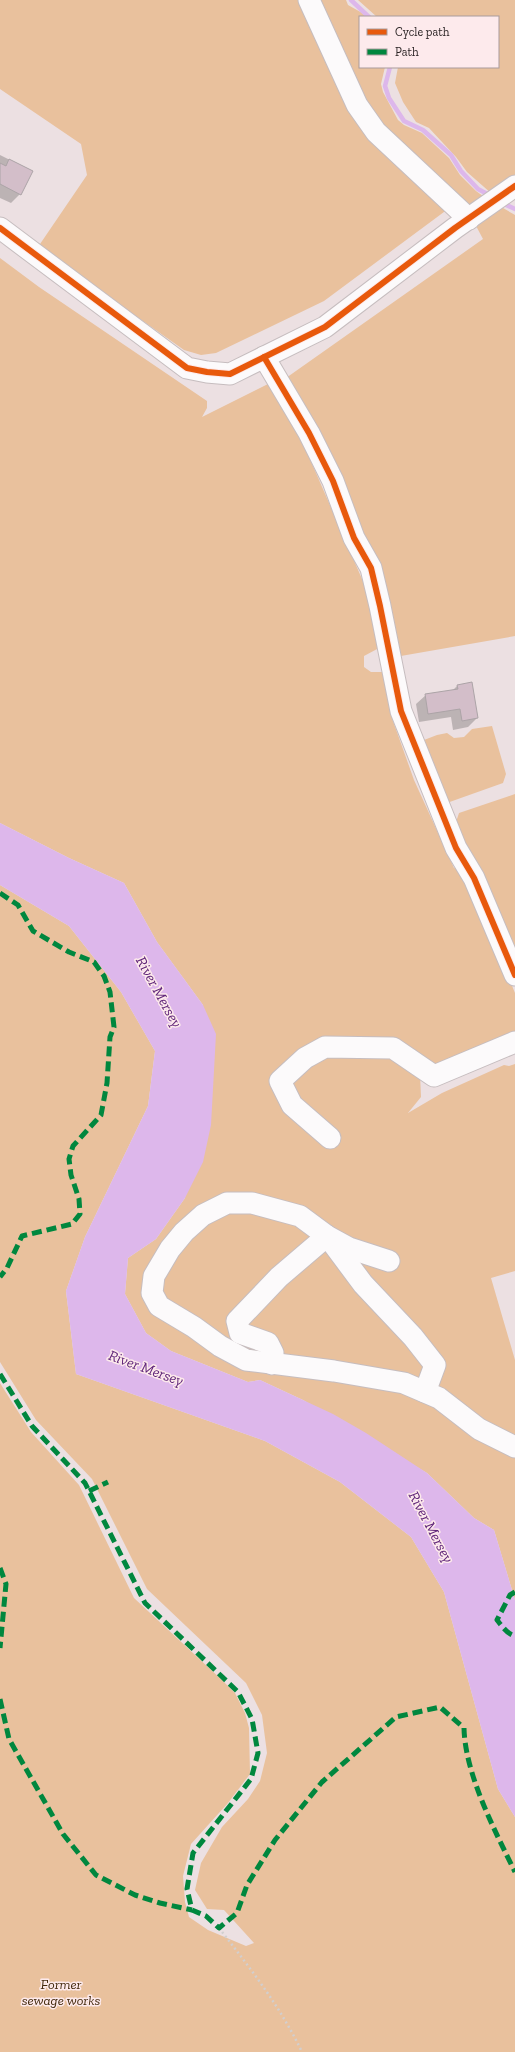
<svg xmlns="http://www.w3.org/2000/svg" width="515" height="2052" font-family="'Zilla Slab',serif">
<rect width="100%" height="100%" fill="#ece0e2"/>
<g fill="#e9c19d">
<path d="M0,0H303L342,94L448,209L324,301L216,353L201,355L184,350L38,247L87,175L81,144L0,89Z"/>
<path d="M317,0H346L348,5L364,14L366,17H360V67H385L381,84L383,92L398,120L404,125L422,133L449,158L460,175L476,191L487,199L467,208L377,122Z"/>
<path d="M358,0H515V179L492,194L467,172L456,157L429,128L416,122L403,102L395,83L398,67H498V17H377Z"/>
<path d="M491,208H503L515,215V636L395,657L286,378L483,239L475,224Z"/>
<path d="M0,258L39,287L207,401V408L202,417L268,384L290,413L362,579L369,599L379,648L364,656V667L371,672H383L393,721L414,780L454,868L464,871L515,993V1037L420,1074L421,1097L408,1113L442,1093L504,1065L509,1066L515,1064V1271L491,1278L515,1360V1600L494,1530L474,1518L427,1473L303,1400L260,1380L248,1382L171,1351L146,1333L125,1294L128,1258L156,1239L185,1198L203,1005L157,942L124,883L69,858L0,823Z"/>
<path d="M492,726L506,774L503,783L444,804L424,740L437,735L447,733L454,738L464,737L472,729Z"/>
<path d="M515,794V961L456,822L459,813Z"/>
<path d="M0,885L69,926L121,992L155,1051L148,1106L85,1237L66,1291L76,1374L265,1441L340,1482L411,1537L444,1592L498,1789L515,1817V2052H0V1383L31,1432L79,1485L134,1598L223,1681L235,1693L245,1713L249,1728L250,1774L228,1803L191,1844L183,1876L185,1902L189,1917L208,1930L246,1946L254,1943L224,1910L207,1909L195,1890L201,1863L222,1827L248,1799L260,1781L267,1753L262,1715L246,1683L147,1589L92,1479L36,1420L0,1362Z"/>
</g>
<path fill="#ddb7eb" d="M0,823L69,858L124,883L157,942L203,1005L216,1034L211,1125L203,1162L185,1198L156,1239L128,1258L125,1294L146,1333L171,1351L248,1382L260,1380L333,1414L366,1433L427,1473L474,1518L494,1530L515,1600V1817L498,1789L444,1592L411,1537L340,1482L265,1441L76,1374L66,1291L85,1237L148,1106L155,1051L121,992L69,926L0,885Z"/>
<g fill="#0003">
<path d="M0,155L32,171L20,194L11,203L0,198Z"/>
<path d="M457,686L477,718L468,727L453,730L451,717L419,722L416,704L426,695L452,691Z"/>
</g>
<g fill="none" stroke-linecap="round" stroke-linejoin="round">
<g stroke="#ddb7eb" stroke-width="4.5">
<path d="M351,0L369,17"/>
<path d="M390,67L385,86L389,98L404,121L423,130L451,155L461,171L478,189L491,196"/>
<path d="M502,203L515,209"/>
</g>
</g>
<g fill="#d3bec9" stroke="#aca4a7">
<path d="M9,159L33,171L21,195L0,184V163L6,166Z"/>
<path d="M472,682L478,718L462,721L460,709L428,714L425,694L458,689L457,685Z"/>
</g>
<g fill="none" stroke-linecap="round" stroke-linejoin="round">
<g stroke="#c6bdbf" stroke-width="23">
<g id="minor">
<path d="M309,0L357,105L376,132L469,219"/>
<path d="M0,228L187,368L207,372L230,374L325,327L455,228L515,186"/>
<path d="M264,357L309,433L333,481L354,538L371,568L380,606L401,711L456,848L474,878L515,975"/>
<path d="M330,1138L292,1105L280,1081L305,1058L325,1047L393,1048L434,1076L515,1042"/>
<path d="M331,1241L363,1284L413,1337L435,1365L425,1392"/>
<path d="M389,1261L349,1248L327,1236L300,1216L252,1203H227L203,1215L184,1232L170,1249L154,1276L152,1293L159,1306L194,1327L220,1346L246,1360L334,1371L404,1383L439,1398L479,1429L515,1447"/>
<path d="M272,1364L273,1353L268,1343L240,1333L237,1321L279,1277L327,1236"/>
</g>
</g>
<path stroke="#d2cfcf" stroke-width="2.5" stroke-dasharray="2 3" stroke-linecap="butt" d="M219,1928C250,1968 280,2006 302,2052"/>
<use href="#minor" stroke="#fcfafb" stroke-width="21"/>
<g stroke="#00873e" stroke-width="5" stroke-dasharray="10 5" stroke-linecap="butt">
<path d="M0,893L18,905L33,931L69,952L94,962L104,976L110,992L114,1027L110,1037L107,1083L101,1115L73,1146L69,1159L71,1175L79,1199L80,1214L72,1224L22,1236L7,1268L0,1277"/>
<path d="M0,1374L32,1426L85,1483L145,1603L238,1692L252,1719L258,1753L251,1779L193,1853L187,1889L192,1910L206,1916L219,1928L237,1913L247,1885L275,1840L322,1782L396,1717L440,1707L464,1728C465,1774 495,1831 515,1872"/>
<path d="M89,1491L108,1482"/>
<path d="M0,1568L6,1584L0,1648"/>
<path d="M515,1592L510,1595L497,1620C502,1626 507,1634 515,1636"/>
<path d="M0,1699L9,1739L63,1834L96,1875L135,1895L160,1903L192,1910"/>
</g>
<g stroke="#fdeaec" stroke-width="8">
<g id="cycleway">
<path d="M0,228L187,368L207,372L230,374L325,327L455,228L515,186"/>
<path d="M264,357L309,433L333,481L354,538L371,568L380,606L401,711L456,848L474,878L515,975"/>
</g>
</g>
<use href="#cycleway" stroke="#e8590c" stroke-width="6"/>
</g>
<g text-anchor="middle" stroke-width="3" stroke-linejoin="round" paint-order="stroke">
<g font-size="14" font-style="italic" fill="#42280b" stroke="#fdeaec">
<text x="61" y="1989">Former<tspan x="61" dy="16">sewage works</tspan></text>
</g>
<g font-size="15" font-style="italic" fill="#602579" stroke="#fdeaec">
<text transform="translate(159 992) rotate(61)" y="5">River Mersey</text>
<text transform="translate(146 1368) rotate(20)" y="5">River Mersey</text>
<text transform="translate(431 1527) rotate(62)" y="5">River Mersey</text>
</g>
</g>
<rect x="359" y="16" width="140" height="52" fill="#fdeaec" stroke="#a99b9c"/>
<rect x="367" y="29" width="20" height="6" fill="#e8590c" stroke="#a99b9c"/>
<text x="395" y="36" font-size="12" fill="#2b2425">Cycle path</text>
<rect x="367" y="49" width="20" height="6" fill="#00873e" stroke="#a99b9c"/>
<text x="395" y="56" font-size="12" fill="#2b2425">Path</text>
</svg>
